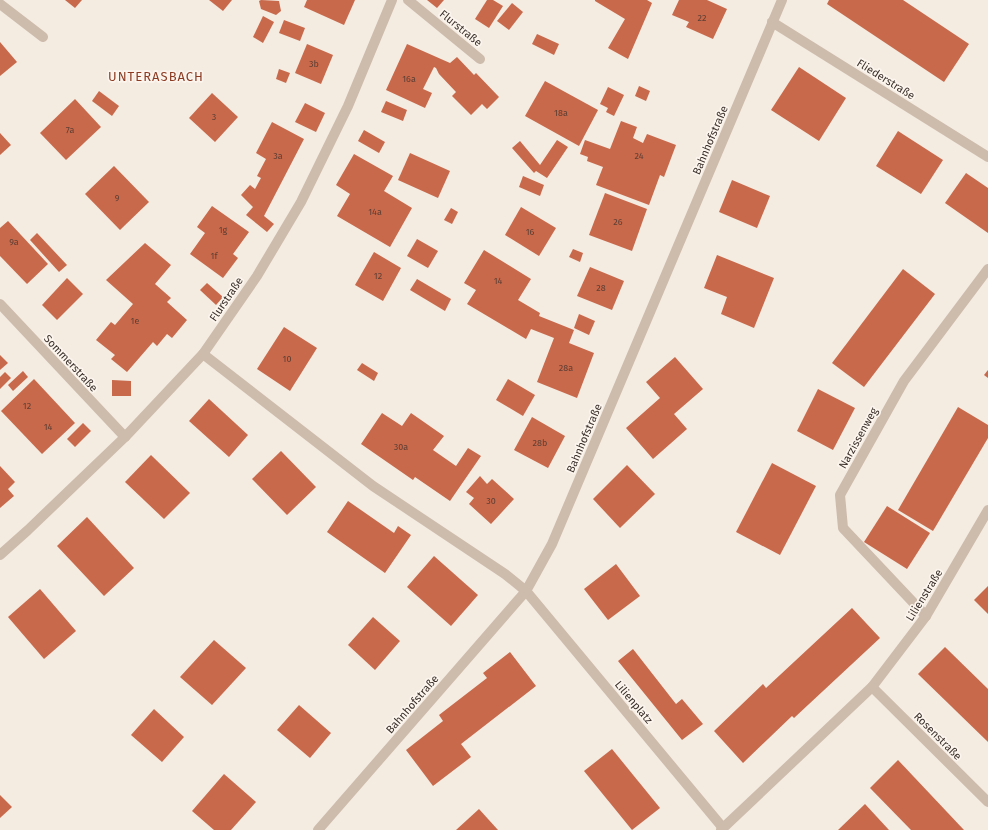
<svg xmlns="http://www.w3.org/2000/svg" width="988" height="830" font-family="'Fira Sans',sans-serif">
<rect width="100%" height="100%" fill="#f4ebe1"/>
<g fill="#c8694b">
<path d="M65,0H82L75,8Z"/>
<path d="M209,0H232L223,11Z"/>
<path d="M261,0L279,1L281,11L276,15L261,9L259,1Z"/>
<path d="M307,0H355L344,25L304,7Z"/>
<path d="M427,0H444L437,8Z"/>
<path d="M487,0H493L503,6L489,28L475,19Z"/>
<path d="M595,0H647L652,3L628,59L608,48L625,19L595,1Z"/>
<path d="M679,0H707L727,9L713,39L686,27L689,22L672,15Z"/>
<path d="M829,0H903L969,44L944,82L827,4Z"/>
<path d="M512,3L523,12L509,30L497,21Z"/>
<path d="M263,16L274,22L263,43L253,37Z"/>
<path d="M284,20L305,28L300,41L279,33Z"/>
<path d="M537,34L559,44L554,55L532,44Z"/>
<path d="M0,42L17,62L0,76Z"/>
<path d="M307,44L333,55L321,84L295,73Z"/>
<path d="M407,44L450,63L457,57L474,75L476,73L499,97L487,109L482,104L471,115L452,96L456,92L439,74L436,68L434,67L423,89L432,93L425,108L386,90Z"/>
<path d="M799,67L846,98L819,141L771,110Z"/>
<path d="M279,69L290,73L286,83L276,79Z"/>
<path d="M545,81L598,110L579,146L525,116Z"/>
<path d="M639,86L650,91L646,101L635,96Z"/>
<path d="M608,87L624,95L614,116L606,112L608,108L600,104Z"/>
<path d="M99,91L119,106L112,116L92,101Z"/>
<path d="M212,93L238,117L215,142L189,118Z"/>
<path d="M75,99L101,127L66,160L40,133Z"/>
<path d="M386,101L407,110L403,121L381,112Z"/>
<path d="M305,103L325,113L316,132L295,122Z"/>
<path d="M621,121L637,127L633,138L643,143L647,134L676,145L664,177L660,175L649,205L596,185L603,167L587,161L588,157L580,154L585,140L610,149Z"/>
<path d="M272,122L304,139L264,216L274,224L267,232L246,215L253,207L241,195L250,185L255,189L261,178L257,176L266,159L256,153Z"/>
<path d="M364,130L385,142L379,153L358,141Z"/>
<path d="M898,131L943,160L921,194L876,166Z"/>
<path d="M0,133L11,145L0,155Z"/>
<path d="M557,140L568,147L547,178L536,171L534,173L512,148L520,141L540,165Z"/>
<path d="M410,153L450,171L438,198L398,180Z"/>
<path d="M354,154L393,176L384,191L412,208L390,247L337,216L350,194L336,185Z"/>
<path d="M114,166L149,202L120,230L85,194Z"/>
<path d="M966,173L988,188V233L945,203Z"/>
<path d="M523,176L544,185L540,196L519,187Z"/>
<path d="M732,180L770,196L757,228L719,212Z"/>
<path d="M605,193L647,209L632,251L589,235Z"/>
<path d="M212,206L249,232L233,254L238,258L223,278L190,254L205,233L197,227Z"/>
<path d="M521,207L556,228L539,256L505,235Z"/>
<path d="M451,208L458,212L452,224L444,220Z"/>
<path d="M8,221L48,264L27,284L0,256V228Z"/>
<path d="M37,233L67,265L59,272L30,240Z"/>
<path d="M417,239L438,251L428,268L407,256Z"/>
<path d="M145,243L171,265L155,284L171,298L167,302L187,320L172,338L167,334L157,346L153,342L127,372L111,359L115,355L96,340L111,322L115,325L133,304L106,280Z"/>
<path d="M573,249L583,253L580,262L569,257Z"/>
<path d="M484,250L531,279L518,300L540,313L539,316L574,330L569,343L594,353L577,398L537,382L554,338L531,329L526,339L467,304L476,290L464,283Z"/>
<path d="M374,252L401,268L383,301L355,285Z"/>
<path d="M717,255L774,278L754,328L721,314L727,297L704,288Z"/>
<path d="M590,267L624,281L612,310L577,296Z"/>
<path d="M903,269L935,294L864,387L832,363Z"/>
<path d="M67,278L83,294L57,320L42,305Z"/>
<path d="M417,279L451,299L445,311L410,290Z"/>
<path d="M207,283L223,297L216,305L200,290Z"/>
<path d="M579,314L595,321L589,335L574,328Z"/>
<path d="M284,327L317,348L290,391L257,369Z"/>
<path d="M0,355L8,363L0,370Z"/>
<path d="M675,357L703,389L674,414L687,429L653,459L626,428L660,398L646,382Z"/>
<path d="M362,363L378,373L374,381L357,370Z"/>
<path d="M988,370V378L984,375Z"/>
<path d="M23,371L28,377L13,391L8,385Z"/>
<path d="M5,372L11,378L0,389V377Z"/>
<path d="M34,379L75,423L42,454L1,411Z"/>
<path d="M508,379L535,395L523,416L496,400Z"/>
<path d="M112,380L131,381V396H112Z"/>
<path d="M818,389L855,408L833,450L797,431Z"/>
<path d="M209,399L248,435L229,457L189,421Z"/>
<path d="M958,407L988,425V438L933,531L898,510Z"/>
<path d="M382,413L402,426L411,413L444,436L433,450L456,466L468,448L481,456L450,501L415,477L413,480L361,444Z"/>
<path d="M532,417L565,436L548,468L514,450Z"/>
<path d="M83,423L91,431L75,447L67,439Z"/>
<path d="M281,451L316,487L287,515L252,479Z"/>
<path d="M151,455L190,493L164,519L125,482Z"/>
<path d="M772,463L816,486L780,555L736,532Z"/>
<path d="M627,465L655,494L620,528L593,499Z"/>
<path d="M0,466L15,482L8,489L14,496L0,508Z"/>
<path d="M480,476L487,484L492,479L514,499L491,524L469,504L474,498L466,492Z"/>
<path d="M348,501L394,533L398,526L411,535L385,573L327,532Z"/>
<path d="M887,506L930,533L907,569L864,542Z"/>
<path d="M87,517L134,568L104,596L57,546Z"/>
<path d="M434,556L478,595L451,626L407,587Z"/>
<path d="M616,564L640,596L608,620L584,589Z"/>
<path d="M988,586V614L974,600Z"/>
<path d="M40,589L76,631L44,659L8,617Z"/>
<path d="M852,608L880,638L794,718L792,716L743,763L714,731L763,684L766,688Z"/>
<path d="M373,617L400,641L375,670L348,645Z"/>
<path d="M214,640L246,668L212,705L180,677Z"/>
<path d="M945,647L988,689V742L918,674Z"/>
<path d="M633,649L676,704L682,699L703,724L682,740L618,661Z"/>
<path d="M510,652L536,686L461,744L471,757L433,786L406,750L443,721L439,715L487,678L483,673Z"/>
<path d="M299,705L331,733L310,758L277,730Z"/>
<path d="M154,709L184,737L162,762L131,735Z"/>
<path d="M612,749L660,808L632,830L584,771Z"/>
<path d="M898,760L964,830H911L870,788Z"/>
<path d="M224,774L256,802L231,830H214L192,811Z"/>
<path d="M0,795L12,807L0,818Z"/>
<path d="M865,804L889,830H838Z"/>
<path d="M479,809L498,830H456Z"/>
</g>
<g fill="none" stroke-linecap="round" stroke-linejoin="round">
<g stroke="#cdbbac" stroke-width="10">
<path d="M408,0L480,59"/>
<path d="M0,4L43,37"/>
<path d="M772,22L988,157"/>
<path d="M0,304L125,437"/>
<path d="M203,354L373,486L505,574L526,591L723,828"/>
<path d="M0,555L28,530L125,437L203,354L257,276L301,202L348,106L392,0"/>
<path d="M926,616L843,528L840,495L904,381L988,269"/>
<path d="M872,687L988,802"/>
<path d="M318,830L526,591L552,544L782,0"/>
<path d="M721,830L872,687L926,616L988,510"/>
</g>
</g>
<g text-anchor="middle" stroke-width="3.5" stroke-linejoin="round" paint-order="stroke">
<g font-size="9" fill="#5e3e33">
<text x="702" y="21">22</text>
<text x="314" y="67">3b</text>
<text x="409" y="82">16a</text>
<text x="561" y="116">18a</text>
<text x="214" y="120">3</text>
<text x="70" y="133">7a</text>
<text x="278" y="159">3a</text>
<text x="639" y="159">24</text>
<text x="117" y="201">9</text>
<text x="375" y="215">14a</text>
<text x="618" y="225">26</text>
<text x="223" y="233">1g</text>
<text x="530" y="235">16</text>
<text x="14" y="245">9a</text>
<text x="214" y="259">1f</text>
<text x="378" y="279">12</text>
<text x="498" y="284">14</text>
<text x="601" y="291">28</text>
<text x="135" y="324">1e</text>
<text x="287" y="362">10</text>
<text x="566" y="371">28a</text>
<text x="27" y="409">12</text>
<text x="48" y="430">14</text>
<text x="540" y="446">28b</text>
<text x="401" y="450">30a</text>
<text x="491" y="504">30</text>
</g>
<g font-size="11" fill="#3b302b" stroke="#fbf5ee">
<text transform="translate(461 28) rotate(39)" y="4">Flurstraße</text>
<text transform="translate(886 79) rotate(32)" y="4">Fliederstraße</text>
<text transform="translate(710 140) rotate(-67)" y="4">Bahnhofstraße</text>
<text transform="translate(226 299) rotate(-56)" y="4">Flurstraße</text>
<text transform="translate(71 363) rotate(47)" y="4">Sommerstraße</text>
<text transform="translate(584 438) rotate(-67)" y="4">Bahnhofstraße</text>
<text transform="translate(858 438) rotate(-61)" y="4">Narzissenweg</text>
<text transform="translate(924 595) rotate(-58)" y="4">Lilienstraße</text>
<text transform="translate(634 702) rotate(50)" y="4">Lilienplatz</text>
<text transform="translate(412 704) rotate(-49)" y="4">Bahnhofstraße</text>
<text transform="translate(938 736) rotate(45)" y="4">Rosenstraße</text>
</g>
<g font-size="13" letter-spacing="1" fill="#8c3b22" stroke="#fbf5ee">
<text x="156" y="81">UNTERASBACH</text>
</g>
</g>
</svg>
